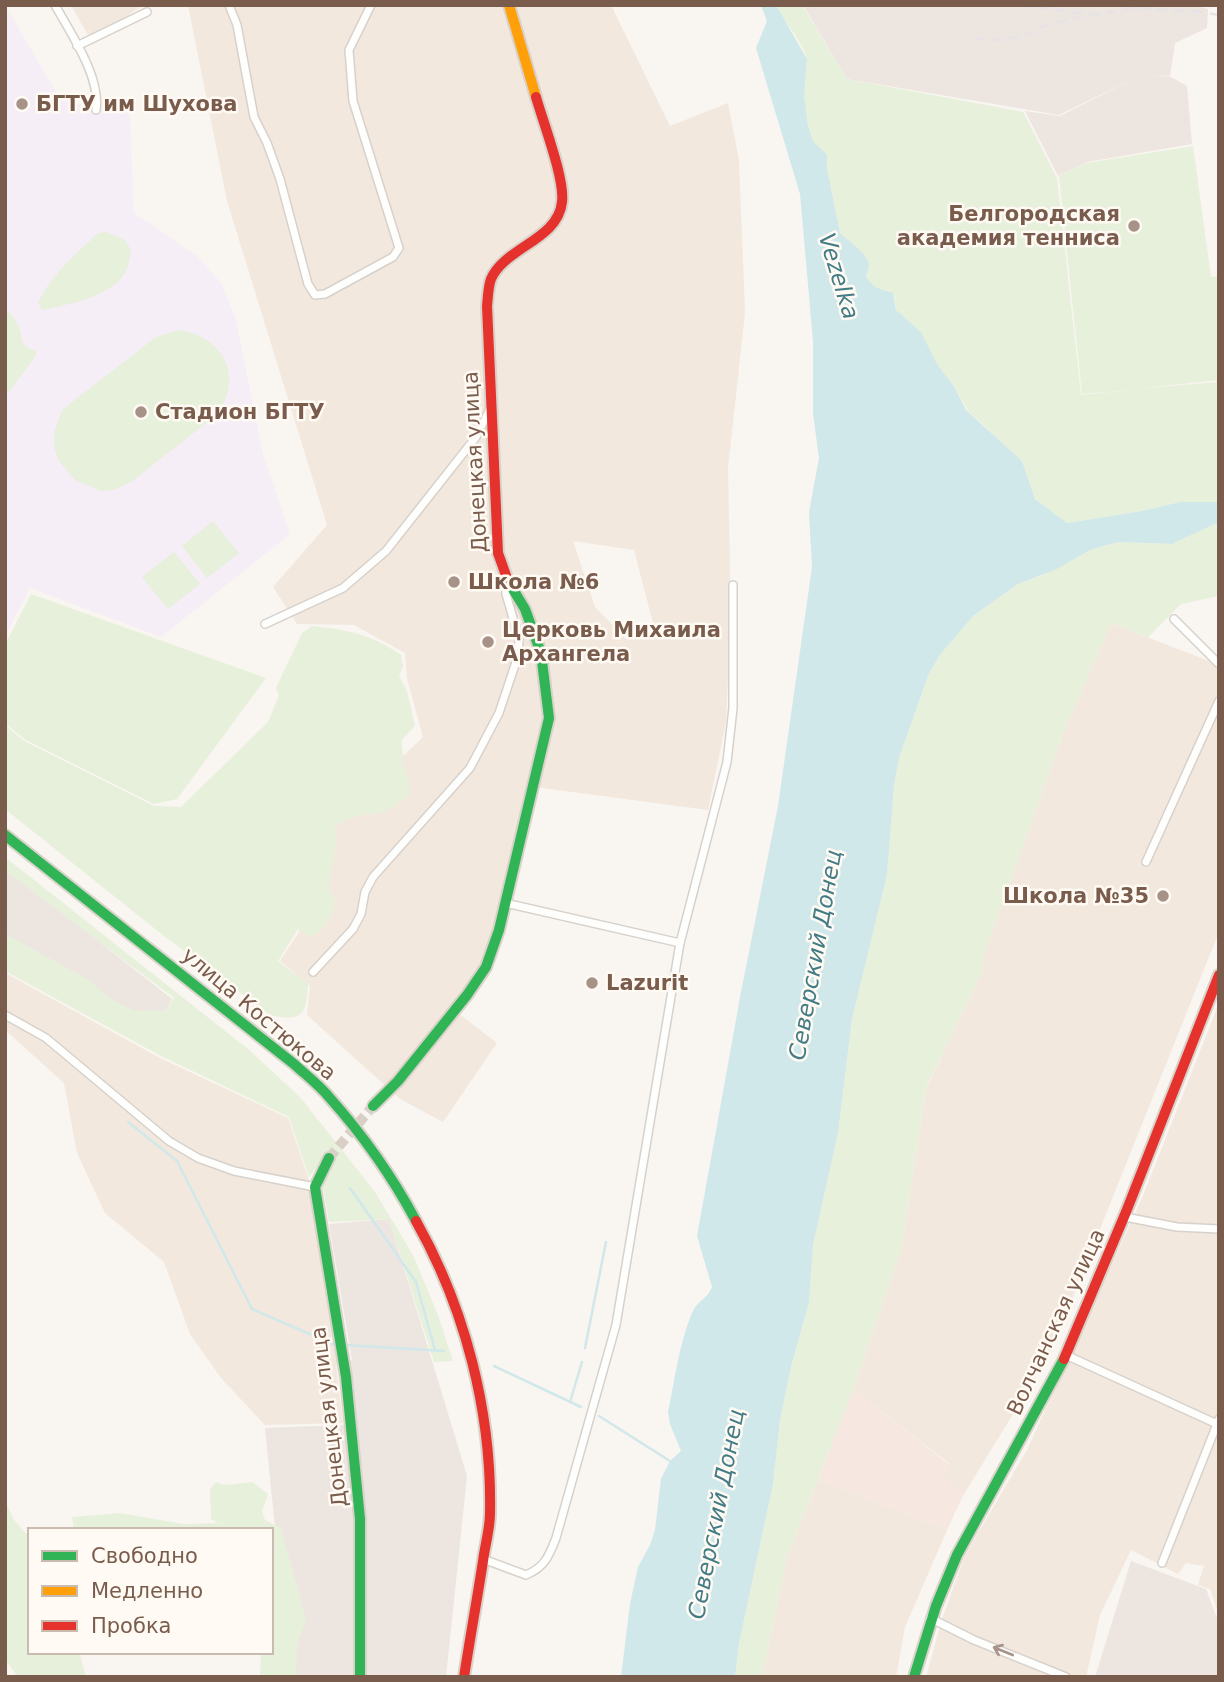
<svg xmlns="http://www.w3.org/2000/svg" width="1224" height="1682" font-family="'DejaVu Sans',sans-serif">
<rect width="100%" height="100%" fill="#f9f5f0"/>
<g fill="#f2e8de" fill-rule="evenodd">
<path d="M71,5H142L92,42Z"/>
<path d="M188,5H611L670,126L728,103L739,160L745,313L728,468L731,611L726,722L708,810L535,787L501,935L454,1010L497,1043L443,1122L400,1099L307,1015L310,986L280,961L299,932L330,826L423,737L407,679L405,653L354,625L297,624L273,587L327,525L227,201ZM573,541L634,550L655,631L626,639L595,607Z"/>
<path d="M1111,623L1219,665V932L1050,1354L964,1494L943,1478L950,1464L853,1390L901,1250L926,1089L981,973L984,954L1063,734Z"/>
<path d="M5,973L160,1058L288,1118L312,1189L339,1362L336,1365L343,1423L265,1425L221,1378L190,1334L164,1262L105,1213L77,1153L64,1083L5,1030Z"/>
<path d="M1219,1003V1615L1210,1589L1198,1585L1204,1566L1186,1563L1178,1574L1131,1550L1100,1615L1086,1677H926L941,1622L965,1555L1027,1450L1142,1198Z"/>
<path d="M818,1479L947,1530L905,1627L896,1677H762L787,1557Z"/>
</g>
<path fill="#f6e8e1" d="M853,1390L950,1465L943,1478L964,1494L947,1530L818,1479Z"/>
<g fill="#ede5e0">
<path d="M803,5H1192L1208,9L1207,28L1175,43L1170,76L1152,75L1171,77L1187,86L1192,144L1087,162L1058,176L1025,111L1060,116L1139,76L1059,115L847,79Z"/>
<path d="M5,868L172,999L164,1014L140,1018L5,941Z"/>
<path d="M389,1219L467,1476L446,1677H290L265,1428L346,1425L338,1365L352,1360L329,1224Z"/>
<path d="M1131,1561L1206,1589L1216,1616L1219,1618V1677H1095Z"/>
</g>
<path fill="#f6eef6" d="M5,5L59,97L96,110L129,99L134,213L196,255L222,284L236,320L263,454L290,534L161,637L30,588L5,636Z"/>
<g fill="#e7f0db">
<path d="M776,5H802L847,79L1023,112L1057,178L1081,395L1130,390L1082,394L1059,176L1086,163L1193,146L1211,277L1219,276V380L1136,389L1219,382V502H1180L1142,511L1067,523L1035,499L1022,461L968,411L955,388L937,364L921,332L896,310L894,295C882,286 876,295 866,276C871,252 854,248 840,233L827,168C830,148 815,151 811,136C807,123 804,105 804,92C804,79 809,65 805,53C798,36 784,22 776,5Z"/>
<path d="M107,232L125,240L131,250C130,256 129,265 126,271C114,296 67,305 42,310L38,302C53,273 75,255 98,233Z"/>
<path d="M8,310C11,314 16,320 18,325C25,339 16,345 37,351L35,357L5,397V312Z"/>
<path d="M178,330C223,335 246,379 215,416L131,482L114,490L101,491L75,480L58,460L54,447V433L62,410L156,337Z"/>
<path d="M213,521L239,553L207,578L182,546Z"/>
<path d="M1219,522V596L1181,604L1148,637L1111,623L1063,734L984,954L981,973L926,1088L901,1250L853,1390L787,1557L762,1677H735L739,1644L773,1484L780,1420L791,1367L809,1302L813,1245L838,1133L852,1019L887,875L894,786L899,758L928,676L939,656L973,616L1018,584L1046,574L1090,550L1107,545L1119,542L1172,544Z"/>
<path d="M174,552L200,584L168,609L142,577Z"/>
<path d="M31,594L266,678L177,799L154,804L24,739L5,723V645Z"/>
<path d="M312,626C348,630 371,634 401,655L403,666L399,676L407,691L415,726L401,741C404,752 402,762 404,769C409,782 411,781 409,796L386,812L357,816L335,825L336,843L329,887L336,902C330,917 326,930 310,937L298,929L278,961L308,984C307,1016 301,1022 270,1015L164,936L5,809V725L24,741L154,806L181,807L268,722L279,695L276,688L302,633Z"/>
<path d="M5,857L248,1049L300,1097L375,1192L413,1255L438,1315L453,1361L434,1362L389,1219L329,1222L322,1182L335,1158L328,1153L309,1177L289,1117L161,1056L5,971V934L89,980L109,998L124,1006L136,1011L166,1010L174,998L5,871Z"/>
<path d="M216,1482L225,1485L253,1482L268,1494L262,1511L265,1520L281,1528L306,1619L297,1646L296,1677H260L261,1652H271V1530H74L72,1517L119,1513L184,1524L218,1523L211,1519L210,1489Z"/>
<path d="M5,1501L14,1520L30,1538V1652H79L86,1677H18L5,1659Z"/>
</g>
<path fill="#d0e8ea" d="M761,5H776L807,59L804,95L808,126L813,141L827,155V168L840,233C847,240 867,253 869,264C869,268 867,272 866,276C873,289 881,289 893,293L896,310L921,332L937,364L955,388L966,410L1022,461L1035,499L1067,523L1142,511L1180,502H1219V522L1172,544L1119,542L1107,545L1090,550L1055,570L1018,584L973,616L939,656L928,676L899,758L894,786L887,875L852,1019L838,1133L813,1245L809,1302L791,1367L780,1420L773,1484L739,1644L735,1677H621L630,1604L638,1567L650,1545L655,1530L661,1479L670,1461L681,1451L670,1424L668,1412C675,1379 679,1344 692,1313C696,1302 708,1298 712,1287L697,1236L741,992L778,806L812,567L809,512L819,458L813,414V341L800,194L756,48L767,21Z"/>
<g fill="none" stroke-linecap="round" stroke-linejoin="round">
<g stroke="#d0e8ea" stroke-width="2.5">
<path d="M128,1122L177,1161L252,1309L335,1345"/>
<path d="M350,1188L416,1282L435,1350"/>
<path d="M345,1345L444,1351"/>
<path d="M585,1348L606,1242"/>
<path d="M494,1366L581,1407"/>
<path d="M570,1402L582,1362"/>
<path d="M599,1416L673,1463"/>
</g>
<path stroke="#d9cfc7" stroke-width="10" stroke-dasharray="10 5" stroke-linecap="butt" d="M329,1158L373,1106"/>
<g stroke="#d7d1cb" stroke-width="10">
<g id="street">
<path d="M55,5C71,34 101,77 96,110"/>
<path d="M229,5L237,25L254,117L267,143L280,179L308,284L315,295L325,294L393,257L399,248L353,101L349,50L371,5"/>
<path d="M77,46L147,12"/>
<path d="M1174,619L1219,664"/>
<path d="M265,624L343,588L386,551L476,437L489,411"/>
<path d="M1146,862L1219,701"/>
<path d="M680,943L727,762L733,708V585"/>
<path d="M313,972L353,929L361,914L365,892L373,877L470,768L499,713L518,656L519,639L506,594V580"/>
<path d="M5,1015L46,1038L169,1141L198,1158L234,1171L315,1187"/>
<path d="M1125,1217L1177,1227L1219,1229"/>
<path d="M1066,1355L1217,1424"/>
<path d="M483,1559L526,1575C545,1567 549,1556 556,1538L616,1325L680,943L505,903"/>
<path d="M1162,1563L1219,1419"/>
<path d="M930,1618L974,1640L1066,1677"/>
</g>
</g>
<g stroke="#d9d2cb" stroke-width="14">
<g id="fast">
<path d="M5,835L294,1064C306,1075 319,1085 329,1097C363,1135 392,1176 416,1221"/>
<path d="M373,1106L398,1081L467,995L486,967L499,930L549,718L541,653L525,609L508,581"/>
<path d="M329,1158L315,1187L346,1377L360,1519V1677"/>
<path d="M914,1677L936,1606L957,1555L1064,1359"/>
</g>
</g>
<g stroke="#d9d2cb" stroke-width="14">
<path id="slow" d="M509,5L536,97"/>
</g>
<g stroke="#d9d2cb" stroke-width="14">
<g id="jam">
<path d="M508,581L498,553L487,306C488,298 488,287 491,279C505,247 558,240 562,202C565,179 543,122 536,97"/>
<path d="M416,1221C465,1308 492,1412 490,1513C490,1529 485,1545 483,1561C477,1600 470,1638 464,1677"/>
<path d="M1064,1359L1126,1212L1219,975"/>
</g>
</g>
<use href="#street" stroke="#fefefd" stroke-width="7"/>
<use href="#fast" stroke="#30b455" stroke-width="10"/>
<use href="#slow" stroke="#ff9f0a" stroke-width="10"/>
<use href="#jam" stroke="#e5322d" stroke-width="10"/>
<g stroke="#e6e3e7" stroke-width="2.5" stroke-dasharray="10 7" stroke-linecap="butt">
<path d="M1022,5L1094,15L1131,8L1203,12"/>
<path d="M1193,11L1219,15"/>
<path d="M975,39L999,40L1020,37L1050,24L1081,17"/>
</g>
</g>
<defs><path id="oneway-shaft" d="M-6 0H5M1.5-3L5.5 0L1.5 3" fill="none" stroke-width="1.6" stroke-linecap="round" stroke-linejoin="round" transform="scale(1.75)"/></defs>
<use stroke="#a8958b" href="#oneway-shaft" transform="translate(1003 1651) rotate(-158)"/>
<g fill="#a69286" stroke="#fffaf3" stroke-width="2.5">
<circle cx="22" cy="104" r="7"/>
<circle cx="1134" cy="226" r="7"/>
<circle cx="141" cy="412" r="7"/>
<circle cx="454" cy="582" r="7"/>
<circle cx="488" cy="642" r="7"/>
<circle cx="1163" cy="896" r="7"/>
<circle cx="592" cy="983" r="7"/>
</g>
<g text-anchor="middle" stroke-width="5" stroke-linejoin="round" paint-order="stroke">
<g font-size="21" font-weight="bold" fill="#7a5c4d" stroke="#fffaf3" text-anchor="start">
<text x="36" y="111">БГТУ им Шухова</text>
<text x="1120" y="221" text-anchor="end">Белгородская<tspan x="1120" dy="24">академия тенниса</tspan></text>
<text x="155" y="419">Стадион БГТУ</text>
<text x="468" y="589">Школа №6</text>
<text x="502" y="637">Церковь Михаила<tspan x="502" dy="24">Архангела</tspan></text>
<text x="1149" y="903" text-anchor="end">Школа №35</text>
<text x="606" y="990">Lazurit</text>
</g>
<g font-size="21" fill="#7a5c4d" stroke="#fffaf3">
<text transform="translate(475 462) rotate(-93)" y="7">Донецкая улица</text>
<text transform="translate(259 1014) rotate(40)" y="7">улица Костюкова</text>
<text transform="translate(1056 1322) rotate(-65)" y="7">Волчанская улица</text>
<text transform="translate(329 1417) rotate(-97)" y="7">Донецкая улица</text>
</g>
<g font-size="23" font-style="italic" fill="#437c86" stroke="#fffaf3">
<text transform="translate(839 276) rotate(73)" y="8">Vezelka</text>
<text transform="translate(815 955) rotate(-80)" y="8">Северский Донец</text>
<text transform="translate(716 1514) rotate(-79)" y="8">Северский Донец</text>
</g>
</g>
<rect width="1224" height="1682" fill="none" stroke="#7a5c4d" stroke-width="14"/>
<rect x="28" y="1528" width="245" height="126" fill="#fffaf3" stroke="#cabbb1" stroke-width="2"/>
<rect x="42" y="1551" width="35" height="10" fill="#30b455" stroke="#cabbb1" stroke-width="2"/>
<text x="91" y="1563" font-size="21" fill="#7a5c4d">Свободно</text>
<rect x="42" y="1586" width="35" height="10" fill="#ff9f0a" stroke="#cabbb1" stroke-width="2"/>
<text x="91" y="1598" font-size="21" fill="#7a5c4d">Медленно</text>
<rect x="42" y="1621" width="35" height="10" fill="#e5322d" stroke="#cabbb1" stroke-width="2"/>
<text x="91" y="1633" font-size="21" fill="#7a5c4d">Пробка</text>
</svg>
